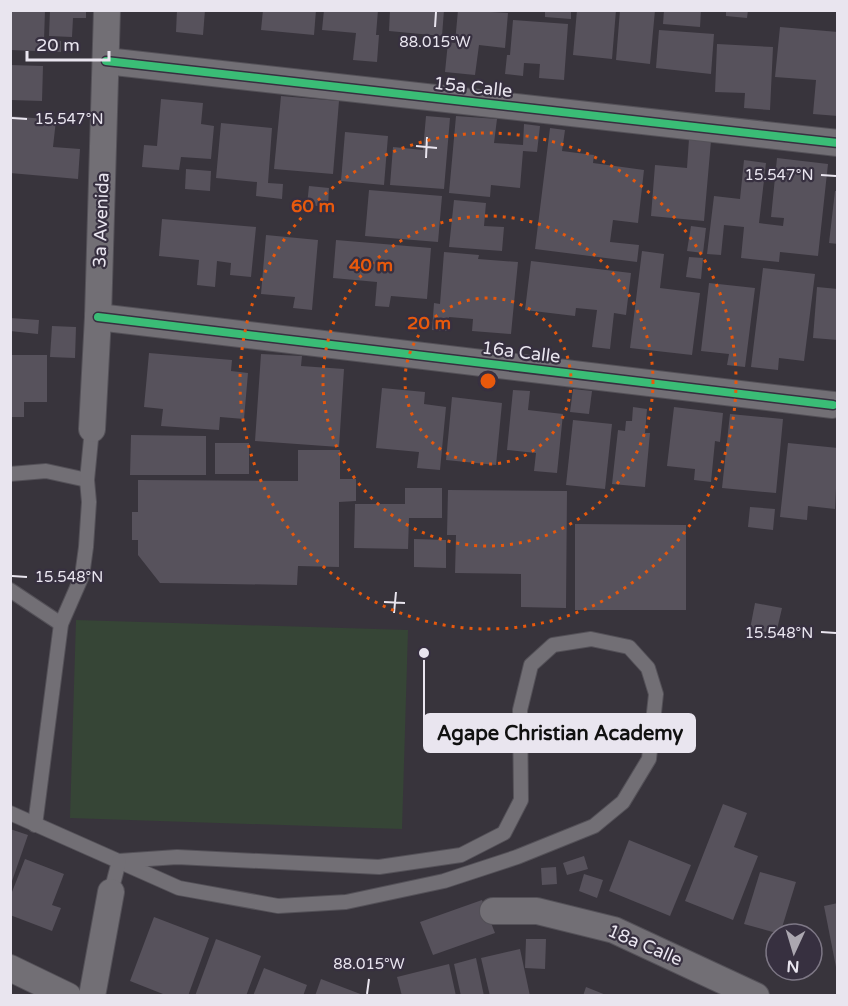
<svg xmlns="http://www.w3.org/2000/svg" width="848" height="1006" font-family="'Varela Round',sans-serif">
<rect width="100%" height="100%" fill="#38343c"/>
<path fill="#364536" d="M76,620L408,630L402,829L70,818Z"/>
<g fill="#57525c">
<path d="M10,10H45L44,40L61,41V52L10,50Z"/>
<path d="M50,10H86V18H73L72,37L49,36Z"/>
<path d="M177,10H205L203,35L176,32Z"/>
<path d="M263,10H316L314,35L261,30Z"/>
<path d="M324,10H378L376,35H379L377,62L353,60L356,33L322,30Z"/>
<path d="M390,10H444L442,36L389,31Z"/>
<path d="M458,10L508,13L505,48L479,45L475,75L445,72L448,42L455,43Z"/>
<path d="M545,10H571V19L545,17Z"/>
<path d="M577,10H616L612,59L573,55Z"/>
<path d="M620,10H655L650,64L616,60Z"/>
<path d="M664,10H701L700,27L663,24Z"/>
<path d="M726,10H748L747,18L726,16Z"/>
<path d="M513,20L568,24L564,80L539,78L540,64L524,63L523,76L505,74L507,55H510Z"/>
<path d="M780,27L838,32V116L813,114L816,80L775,77Z"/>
<path d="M659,30L714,34L711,74L656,68Z"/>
<path d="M717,44L773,47L770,110L744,108L745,93L715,92Z"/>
<path d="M10,65L43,66L42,101L10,100Z"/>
<path d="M281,96L339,101L333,174L274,169Z"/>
<path d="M161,99L203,103L201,124L214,126L211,159L181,157L179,170L142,167L144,145L157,146Z"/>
<path d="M10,116L56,120L53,147L80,149L78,179L10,173Z"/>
<path d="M426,116L450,118L444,189L390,185L393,147L423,150Z"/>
<path d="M456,116L497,119L494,143L523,145L524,124L540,126L537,152L523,151L520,188L491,185L490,197L449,193Z"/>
<path d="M221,123L272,128L268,183L283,184L282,199L256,196L257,182L216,178Z"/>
<path d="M550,128L565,130L562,151L594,155L593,163L644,170L638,223L613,220L610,242L639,245L637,262L535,249Z"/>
<path d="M345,132L388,136L384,185L341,181Z"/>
<path d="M689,139L711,141L704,221L651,216L655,165L687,168Z"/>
<path d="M777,158L828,164L818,256L780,252L779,262L741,258L744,227L724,225L721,255L707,254L714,196L740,199L744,160L766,163L759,223L783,226L784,218L771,217Z"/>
<path d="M186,169L211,171L210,191L185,189Z"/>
<path d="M309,186L329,188L328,207L307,205Z"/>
<path d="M369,190L442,196L438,242L365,236Z"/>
<path d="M835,191H838V244L829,243Z"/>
<path d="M454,200L486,203L484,226L504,227L502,251L449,247Z"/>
<path d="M162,219L256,227L251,277L230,275L231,263L217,261L215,287L197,285L199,260L159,256Z"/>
<path d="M691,226L706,228L703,253L687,251Z"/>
<path d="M266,235L318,240L312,310L293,308L295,297L261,294Z"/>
<path d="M336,240L431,248L427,299L391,296L389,307L375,306L377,282L333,278Z"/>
<path d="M642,251L664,254L660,288L700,293L692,355L630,348Z"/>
<path d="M444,252L479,255L478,259L518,262L511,334L472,331L473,319L449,317L448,331L432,330L434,303L440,304Z"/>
<path d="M689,257L703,258L701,279L686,277Z"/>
<path d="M531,261L631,273L626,315L614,313L610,349L592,347L597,310L576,308L575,316L525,310Z"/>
<path d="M763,268L815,274L804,361L779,358L778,370L751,367Z"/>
<path d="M709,283L755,288L745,367L727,365L729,354L701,351Z"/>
<path d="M817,287L838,289V340L813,338Z"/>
<path d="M10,318L39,320L38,334L10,331Z"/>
<path d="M52,326L76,327L75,358L50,357Z"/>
<path d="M149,353L232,360L231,371L248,373L244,419L220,417L219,430L161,426L163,409L144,407Z"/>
<path d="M261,354L302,356L301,366L344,369L339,447L255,441Z"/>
<path d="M10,355H47V402H24V417H10Z"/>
<path d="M382,388L425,392L424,404L446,407L440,470L417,468L419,452L376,448Z"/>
<path d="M573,389L592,391L589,414L570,412Z"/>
<path d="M513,390L530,391L528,410L563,414L557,473L534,471L536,453L507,450Z"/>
<path d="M452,397L502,403L496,465L446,460Z"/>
<path d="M633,407L647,409L645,433H650L645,487L612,484L618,430L625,431L626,421H632Z"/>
<path d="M674,407L723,413L720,442L715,441L711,482L694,480L695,469L667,466Z"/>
<path d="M730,414L783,419L776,493L722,488Z"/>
<path d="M573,420L612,424L605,489L566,485Z"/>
<path d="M131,435L206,436V475H130Z"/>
<rect x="215" y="443" width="34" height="31"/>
<path d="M788,443L838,448L835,509L808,506L807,520L780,517Z"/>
<path d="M298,450H340V479H356V501L339,502V567L298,566L297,585L160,583L138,555V540H132V512H138V480L298,481Z"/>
<path d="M405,488H442V518H409L408,549L354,548L355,504H405Z"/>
<path d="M448,490L567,491L566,608L521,607V574L455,573L456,535H447Z"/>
<path d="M750,507L775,509L773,530L748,527Z"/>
<path d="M575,524L686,525V610H575Z"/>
<path d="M414,539L446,540V568L414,567Z"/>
<path d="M755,603L782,608L776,634L750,629Z"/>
<path d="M723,804L747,813L734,847L758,856L733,920L685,901Z"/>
<path d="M10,829L28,835L11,884H10Z"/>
<path d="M629,840L691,865L670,916L609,891Z"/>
<path d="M584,856L588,869L567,875L563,863Z"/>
<path d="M25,859L64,874L52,905L61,908L52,931L10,915V897Z"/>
<path d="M556,867L557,884L542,885L541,868Z"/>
<path d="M760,872L796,882L780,934L744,924Z"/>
<path d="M584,874L603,880L597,898L579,891Z"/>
<path d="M482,900L495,933L433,955L420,922Z"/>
<path d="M838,903V967H836L824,906Z"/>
<path d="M154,917L209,938L188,996H168L130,981Z"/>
<path d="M216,939L261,956L246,996H195Z"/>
<path d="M526,939H546L545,969L525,968Z"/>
<path d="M520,949L530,996H490L481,958Z"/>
<path d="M476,958L484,996H461L454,964Z"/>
<path d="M449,964L456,996H402L397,977Z"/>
<path d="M264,968L307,985L303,996H253Z"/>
<path d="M321,979L363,995V996H315Z"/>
<path d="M586,987L606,995V996H583Z"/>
</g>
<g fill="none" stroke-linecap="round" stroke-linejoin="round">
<g stroke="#545158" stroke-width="16">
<g id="service">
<path d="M10,474L46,471L87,480"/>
<path d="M10,590L61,624"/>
<path d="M10,813L179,888L278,906L346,902L444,881L517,857L594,826L623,802L649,759L656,694L648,668L629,647L591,639L553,645L531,665L520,710L521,800L504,833L461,855L379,867L177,857L119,861"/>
<path d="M35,825L61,624L82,576L86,547L89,502L87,480L92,429"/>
<path d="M111,892L119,861"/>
</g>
</g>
<g stroke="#545158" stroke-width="28">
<g id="minor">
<path d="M106,61L838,143"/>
<path d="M98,317L833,405"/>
<path d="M92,429L98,317L107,10"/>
<path d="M493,911H537L614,930L756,996"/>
<path d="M10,968L68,996"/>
<path d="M92,996L111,892"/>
</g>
</g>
<use href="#service" stroke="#726f75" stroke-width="14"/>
<use href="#minor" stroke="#726f75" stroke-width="26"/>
<g stroke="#373040" stroke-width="11">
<g id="cycleway">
<path d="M106,61L838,143"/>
<path d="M98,317L833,405"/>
</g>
</g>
<use href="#cycleway" stroke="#3abd76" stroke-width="8"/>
</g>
<path fill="none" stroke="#e9e5ef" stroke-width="2" d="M435,27L436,12M12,118L27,119M416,146L437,148M426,158L427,137M821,175L836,176M12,576L27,577M384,602L405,603M394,613L396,592M821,632L836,633M367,994L369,979"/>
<g fill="none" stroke="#e8590c" stroke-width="3" stroke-dasharray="3 6">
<circle cx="488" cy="381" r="83"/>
<circle cx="488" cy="381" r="165"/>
<circle cx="488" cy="381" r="248"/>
</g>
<g text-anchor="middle" stroke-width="4.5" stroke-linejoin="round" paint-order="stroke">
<g font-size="18" fill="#e9e5ef" stroke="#373040">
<text transform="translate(473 87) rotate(6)" y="6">15a Calle</text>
<text transform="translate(101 220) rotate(-88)" y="6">3a Avenida</text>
<text transform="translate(521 352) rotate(7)" y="6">16a Calle</text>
<text transform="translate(645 945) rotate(23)" y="6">18a Calle</text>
</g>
</g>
<g font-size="15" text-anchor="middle" fill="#e9e5ef" stroke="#373040" stroke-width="4.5" stroke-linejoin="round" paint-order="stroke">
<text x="435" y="47">88.015°W</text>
<text x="69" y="124">15.547°N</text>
<text x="779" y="180">15.547°N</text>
<text x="69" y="582">15.548°N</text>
<text x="779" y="638">15.548°N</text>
<text x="369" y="969">88.015°W</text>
</g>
<circle cx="488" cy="381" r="9" fill="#e8590c" stroke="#373040" stroke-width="3"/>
<g font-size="18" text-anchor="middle" font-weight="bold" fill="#e8590c" stroke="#373040" stroke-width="4.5" stroke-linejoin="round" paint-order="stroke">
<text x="313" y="212">60 m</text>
<text x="371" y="271">40 m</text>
<text x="429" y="329">20 m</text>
</g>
<path fill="none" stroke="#e9e5ef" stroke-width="2" d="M424 653L424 733"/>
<circle fill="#e9e5ef" stroke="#373040" stroke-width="2" cx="424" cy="653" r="6"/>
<rect fill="#e9e5ef" stroke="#e9e5ef" stroke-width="2" x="424" y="714" width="271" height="38" rx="6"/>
<g font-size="20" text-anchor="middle" font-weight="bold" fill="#111">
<text x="560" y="740">Agape Christian Academy</text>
</g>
<rect width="848" height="1006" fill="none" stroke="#e9e5ef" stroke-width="24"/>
<g transform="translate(794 952) rotate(184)"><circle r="28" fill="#373040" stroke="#7e7886" stroke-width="1.5"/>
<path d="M0-4.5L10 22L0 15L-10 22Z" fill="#aba7b0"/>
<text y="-9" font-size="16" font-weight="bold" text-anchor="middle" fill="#e9e5ef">N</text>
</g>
<path d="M27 51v9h82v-9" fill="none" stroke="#e9e5ef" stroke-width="3"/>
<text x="36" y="51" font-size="18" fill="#e9e5ef" stroke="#373040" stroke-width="4.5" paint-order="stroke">20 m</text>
</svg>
